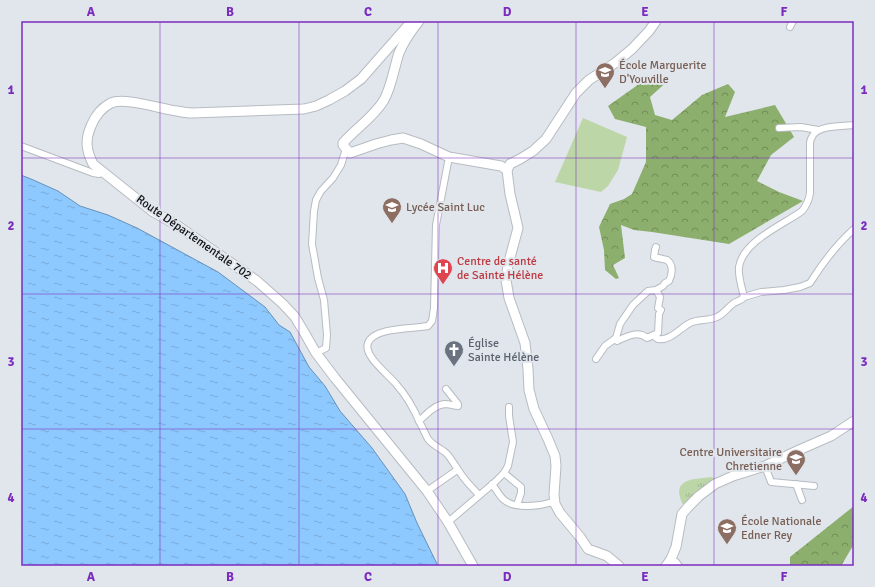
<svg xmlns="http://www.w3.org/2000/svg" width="875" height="587" font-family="Signika,sans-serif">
<defs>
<pattern id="forest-crowns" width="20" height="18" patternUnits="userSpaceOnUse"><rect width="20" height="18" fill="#8caf6d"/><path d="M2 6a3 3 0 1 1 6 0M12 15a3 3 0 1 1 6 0" fill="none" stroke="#718d58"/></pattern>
<pattern id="park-tufts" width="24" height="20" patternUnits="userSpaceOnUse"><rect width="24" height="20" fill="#bcd6a7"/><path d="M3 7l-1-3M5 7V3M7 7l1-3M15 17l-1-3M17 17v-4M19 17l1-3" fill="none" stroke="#a0b78f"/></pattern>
<pattern id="water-ripples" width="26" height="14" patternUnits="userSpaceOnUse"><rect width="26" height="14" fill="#8dc8fe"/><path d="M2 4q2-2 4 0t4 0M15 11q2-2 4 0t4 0" fill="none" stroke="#78abd9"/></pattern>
</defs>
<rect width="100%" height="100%" fill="#e0e6ec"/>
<g fill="url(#forest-crowns)">
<path d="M670,79L650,97L655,115L672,120L702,95L728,84L735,92L725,117L775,105L794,137L771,155L757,181L779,192L803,201L729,244L652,232L634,230L621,225L625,258L613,265L619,278L616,279L605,270L604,250L599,227L610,204L624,199L632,194L646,162V127L615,119L608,106L639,84Z"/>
<path d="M854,506V544L841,566H790V557Z"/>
</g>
<path fill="url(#park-tufts)" d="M711,477L714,478L716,481L686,504H683L682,503C680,498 678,491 680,487C686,477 702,479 711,477Z"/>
<path fill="#bcd6a7" d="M583,118L627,137L618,170L608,186L601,192L555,182Z"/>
<path fill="url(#water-ripples)" stroke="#6791b7" d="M21,175L31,179L58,191L80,206L108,215L137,228L218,272L265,307L279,325L290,332L309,367L325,386L340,411L372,448L405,494L417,523L438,566H21Z"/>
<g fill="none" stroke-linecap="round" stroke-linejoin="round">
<g stroke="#b7bcc2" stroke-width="8">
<g id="street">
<path d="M790,27L793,21"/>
<path d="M779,128L801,127L818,130"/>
<path d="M21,146L93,173L99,174L104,172"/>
<path d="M449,157L436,225L434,308L432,321L428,326C413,329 374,327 368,343C363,356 389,375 396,384C406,395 414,409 420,423C423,428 425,434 428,439C433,446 441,448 447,454C451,458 457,469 461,474C466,482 473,488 479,495"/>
<path d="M744,297C742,288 738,277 739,267C743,241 783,225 802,211C807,205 809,200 810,193V143C810,142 811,138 812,137C817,125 843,126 854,125"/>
<path d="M654,336L658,339C670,341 679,329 690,323C698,319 709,321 717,317C724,314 728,307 734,303C738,301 742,300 744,297L761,292L784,290L800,287L810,283C822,264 837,244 854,229"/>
<path d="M615,339L617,341C626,337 638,330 647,338L658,333L659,314L661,310L658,308L660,297L656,290"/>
<path d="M316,353L326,348L327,335L324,300L318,278L312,244L314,211L316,200L321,191L333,178L341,165L345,152L350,153"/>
<path d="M596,359L605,346L616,338L620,324L633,305L648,291L656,290L663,286L665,283L669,281C672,275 674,265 667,260C663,259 658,258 654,257L655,250L656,247"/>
<path d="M419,421C427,414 434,405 445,404C450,404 454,406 458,406V404L446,389"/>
<path d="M765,466L771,482L814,486"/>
<path d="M504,473L521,487V493L517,505"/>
<path d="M492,484C496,489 499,495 503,499C514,510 542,506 555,501"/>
<path d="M796,484L802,500"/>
<path d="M427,491L457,470"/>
<path d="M448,522L494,483L504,473L508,466L513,442L509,416V407"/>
<path d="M669,562H676L679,566"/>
</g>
</g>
<g stroke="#b7bcc2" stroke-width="11">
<g id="secondary">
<path d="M412,21L361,79L345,91L329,100L316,106L304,109L192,113C187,113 182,112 177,111C161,109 125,97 111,103C101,108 95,116 91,126C85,140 86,150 93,164L152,211L178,226L257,281L283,304L295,317L304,332L316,353L335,378L427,491L448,522L473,566"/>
<path d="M419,21C411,31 404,41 399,53C394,68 392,85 384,100C374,117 356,128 343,143V145L350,153L376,144L391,140L403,138L421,144L449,157L501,166L507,170"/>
<path d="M619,566L607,556L588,549L580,537L560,513L555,504L554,494L556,466L555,456L548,439L534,409L529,390L528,369L525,343L509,298L506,280L508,265L518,228L510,194L507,170L510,164L520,159L533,151L546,139L576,93L589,80L615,63L632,49L649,31L656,21"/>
<path d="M666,566L671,559L676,547L682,514L689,506L699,496L715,484L733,476L765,466L799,450L831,436L854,421"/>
</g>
</g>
<use href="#street" stroke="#fff" stroke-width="6"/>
<use href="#secondary" stroke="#fff" stroke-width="9"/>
</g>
<path fill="none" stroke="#7b2cbf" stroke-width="1" stroke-opacity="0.55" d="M160,21V566M299,21V566M438,21V566M576,21V566M714,21V566M21,158H854M21,294H854M21,429H854"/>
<defs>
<g id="school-pin" transform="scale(1)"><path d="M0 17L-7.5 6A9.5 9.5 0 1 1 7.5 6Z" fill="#8d6e63" stroke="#e0e6ec"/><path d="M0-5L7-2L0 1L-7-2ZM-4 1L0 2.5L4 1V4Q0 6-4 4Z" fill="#fff"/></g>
<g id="hospital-pin" transform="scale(1)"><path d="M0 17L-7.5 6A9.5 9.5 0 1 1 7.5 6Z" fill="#e0444e" stroke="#e0e6ec"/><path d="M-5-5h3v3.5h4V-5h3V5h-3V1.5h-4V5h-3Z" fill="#fff"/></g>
<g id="church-pin" transform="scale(1)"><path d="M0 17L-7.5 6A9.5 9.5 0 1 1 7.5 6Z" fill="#6b7280" stroke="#e0e6ec"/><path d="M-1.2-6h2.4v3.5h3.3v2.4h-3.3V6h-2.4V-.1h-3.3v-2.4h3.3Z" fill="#fff"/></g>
</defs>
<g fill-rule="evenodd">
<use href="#school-pin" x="605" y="72"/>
<use href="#school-pin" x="392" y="207"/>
<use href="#hospital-pin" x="443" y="268"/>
<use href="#church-pin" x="454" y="350"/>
<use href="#school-pin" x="796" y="459"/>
<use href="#school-pin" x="727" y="528"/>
</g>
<g text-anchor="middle" stroke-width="4" stroke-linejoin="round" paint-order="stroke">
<g font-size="12" fill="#785e54" stroke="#e0e6ec" text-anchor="start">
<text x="619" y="69">École Marguerite<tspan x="619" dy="14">D'Youville</tspan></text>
<text x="406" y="211">Lycée Saint Luc</text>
<text x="782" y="456" text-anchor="end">Centre Universitaire<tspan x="782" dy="14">Chretienne</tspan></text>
<text x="741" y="525">École Nationale<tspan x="741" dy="14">Edner Rey</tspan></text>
</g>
<g font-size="12" fill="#0e1012" stroke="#e0e6ec">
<text transform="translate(194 237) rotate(35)" y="4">Route Départementale 702</text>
</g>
<g font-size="12" fill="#be3a42" stroke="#e0e6ec" text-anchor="start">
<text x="457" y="265">Centre de santé<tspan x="457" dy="14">de Sainte Hélène</tspan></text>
</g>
<g font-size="12" fill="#5b616d" stroke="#e0e6ec" text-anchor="start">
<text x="468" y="347">Église<tspan x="468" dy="14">Sainte Hélène</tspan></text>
</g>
</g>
<rect width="875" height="587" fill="none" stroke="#e0e6ec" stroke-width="44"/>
<rect x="22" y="22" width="831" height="543" fill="none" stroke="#7b2cbf" stroke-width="1.5"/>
<g font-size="13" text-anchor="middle" font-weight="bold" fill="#7b2cbf">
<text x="91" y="16">A</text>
<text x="230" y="16">B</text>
<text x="368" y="16">C</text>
<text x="507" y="16">D</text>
<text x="645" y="16">E</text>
<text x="784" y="16">F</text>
<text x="11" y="94">1</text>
<text x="864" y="94">1</text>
<text x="11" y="230">2</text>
<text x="864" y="230">2</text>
<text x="11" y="366">3</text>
<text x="864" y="366">3</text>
<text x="11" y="502">4</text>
<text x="864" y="502">4</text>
<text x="91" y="581">A</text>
<text x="230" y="581">B</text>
<text x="368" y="581">C</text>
<text x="507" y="581">D</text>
<text x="645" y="581">E</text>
<text x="784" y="581">F</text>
</g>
</svg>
